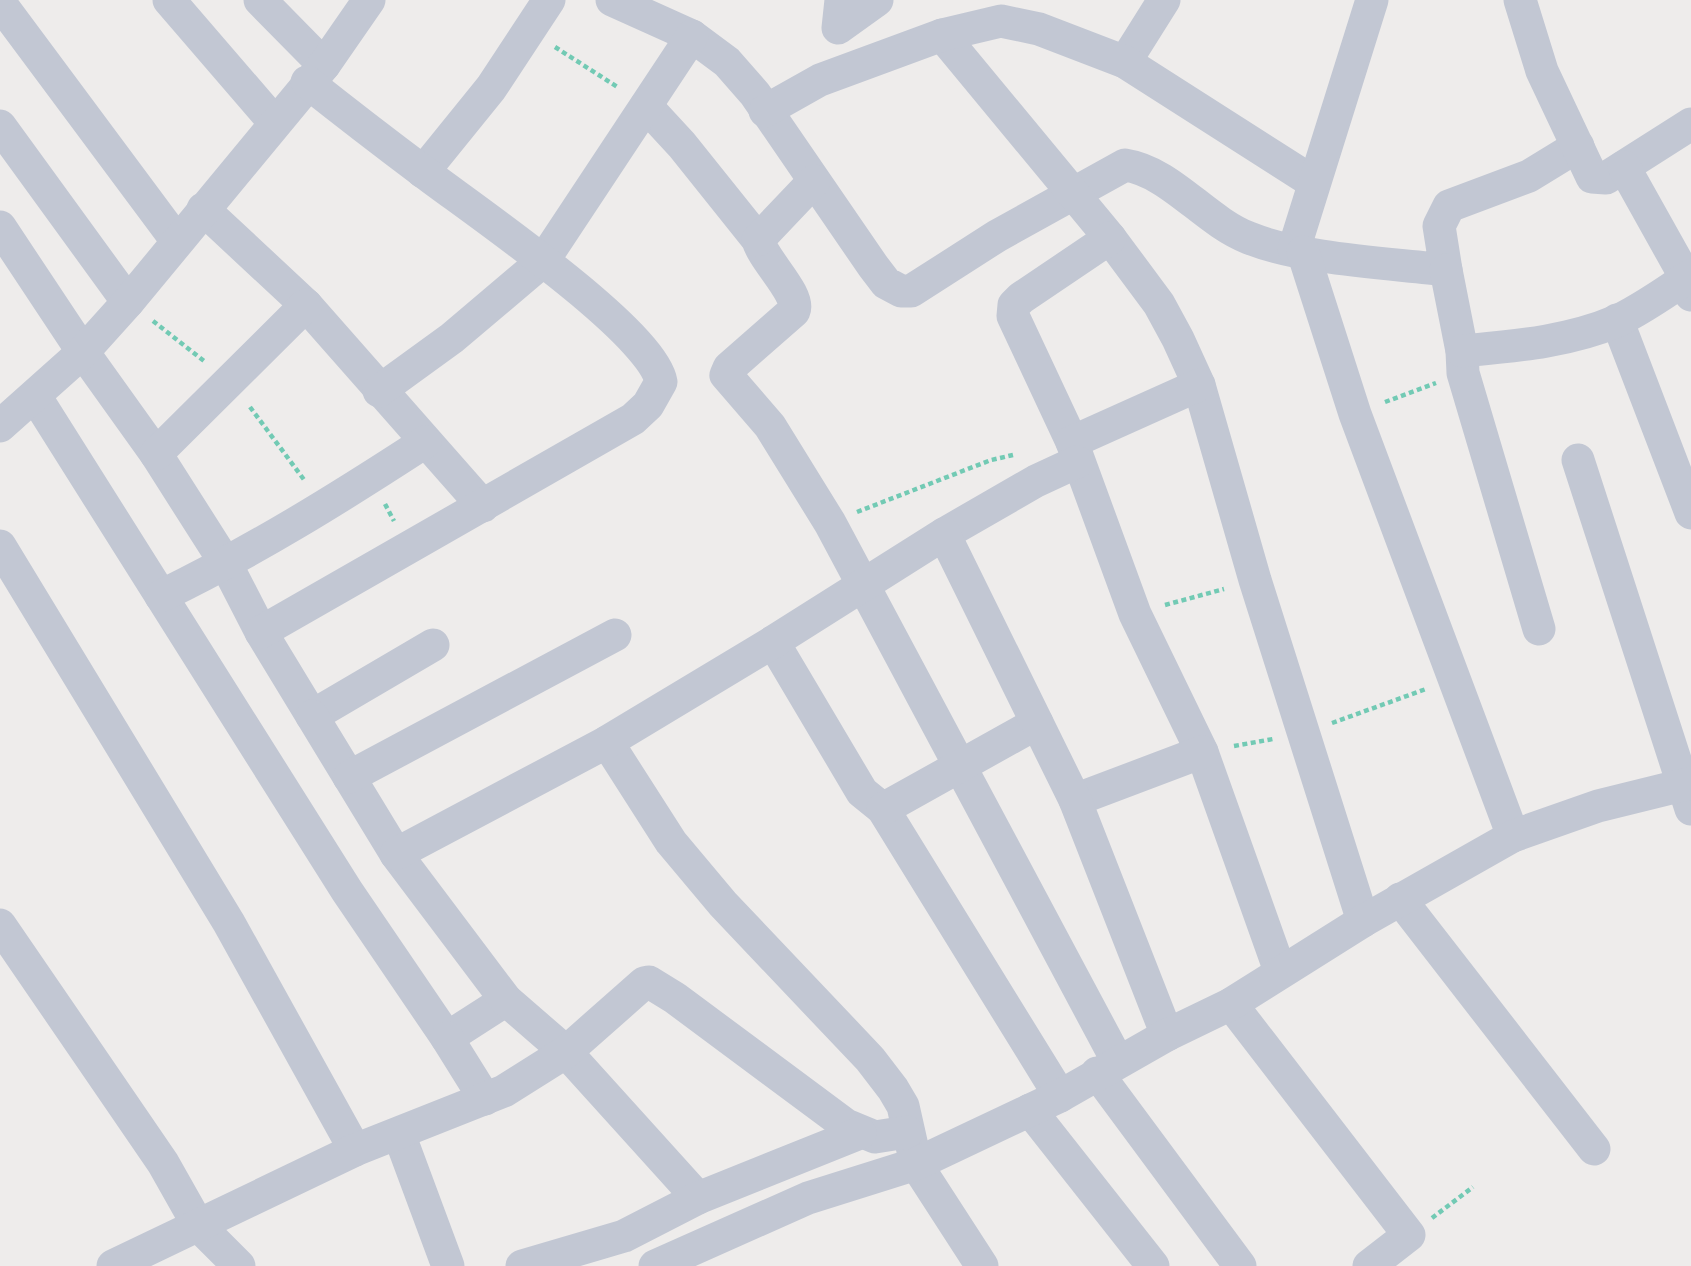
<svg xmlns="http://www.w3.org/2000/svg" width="1691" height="1266" font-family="Mulish,sans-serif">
<rect width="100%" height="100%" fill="#eeeceb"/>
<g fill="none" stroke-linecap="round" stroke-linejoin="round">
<g stroke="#72cab4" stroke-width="4.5" stroke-dasharray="5 3.5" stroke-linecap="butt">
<path d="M555,47L619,88"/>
<path d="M153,321L204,361"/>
<path d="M1385,402L1436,383"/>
<path d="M250,407L305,481"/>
<path d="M385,504L394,521"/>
<path d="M857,512L991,460L1013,455"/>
<path d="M1165,605L1224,589"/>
<path d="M1332,723L1426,689"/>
<path d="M1234,746L1273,739"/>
<path d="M1432,1218L1473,1187"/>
</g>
<g stroke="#c2c7d3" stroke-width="33">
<path d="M169,0L275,123"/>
<path d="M260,0L324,65"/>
<path d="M612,0L692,36L727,62L755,94L873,266L886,283L901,291H911L997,236L1125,165C1171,172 1205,221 1249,238C1301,259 1388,263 1446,270L1439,226L1449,206L1529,176L1578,146"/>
<path d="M841,0L838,28L877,0"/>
<path d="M1520,0L1542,71L1592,177L1606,178L1691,124"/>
<path d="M0,3L177,241"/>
<path d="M942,35L1110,238L1159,304L1178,339L1199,385L1255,580L1363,921"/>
<path d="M1125,62L1164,0"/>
<path d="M646,106L682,145L758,240C763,260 801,295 794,311L729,368L726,375L770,426L830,523L1118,1062"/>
<path d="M765,111L820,80L942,35L1001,21L1039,29L1125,62L1313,182"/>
<path d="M0,126L128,302"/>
<path d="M1624,167L1686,278L1691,295"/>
<path d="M423,172L491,88L549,0"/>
<path d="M203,209L306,305L483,506"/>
<path d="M0,227L83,352L156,454L226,564L261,632L312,716L433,645"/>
<path d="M1110,238L1021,298L1014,305L1013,316L1072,442L1135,614L1202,752L1280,971"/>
<path d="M758,240L814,181"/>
<path d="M1294,249L1372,0"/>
<path d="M1303,252L1355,414L1513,836"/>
<path d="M1446,270L1462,351L1463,373L1539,629"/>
<path d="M1617,320L1691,513"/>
<path d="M1462,351C1514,346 1568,342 1617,321C1642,309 1668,291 1691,275"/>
<path d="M379,391L452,338L543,261L692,36"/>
<path d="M35,396L347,891L447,1038L506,1000"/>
<path d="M0,426L83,352L128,302L324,65L369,0"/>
<path d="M1072,442L1199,385"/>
<path d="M156,454L306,305"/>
<path d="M1578,460L1691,809"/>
<path d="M944,534L1036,481L1077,462"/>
<path d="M0,546L229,923L355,1150"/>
<path d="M161,596C254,551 339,498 425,442"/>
<path d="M261,632L633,419L648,405L661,382C653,332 471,208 425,173C385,143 346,113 307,82"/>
<path d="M773,642L862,792L883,809L1060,1096"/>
<path d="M312,716L396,854L506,1000L566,1052L698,1198"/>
<path d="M607,742L671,842L723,904L870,1059L893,1089L903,1106L916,1164L982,1266"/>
<path d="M349,777L615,635"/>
<path d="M1075,800L1202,752"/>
<path d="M883,809L1037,723"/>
<path d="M396,854L607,742L773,642L944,534L1075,800L1167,1035"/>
<path d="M1400,899L1594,1149"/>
<path d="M0,925L163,1163L198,1225L239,1266"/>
<path d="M1231,1004L1409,1235L1369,1266"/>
<path d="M447,1038L485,1099"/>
<path d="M1097,1073L1240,1266"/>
<path d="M1030,1110L1153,1266"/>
<path d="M399,1134L448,1266"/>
<path d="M113,1266L355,1150L504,1091L566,1052L644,983L649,982L675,998L846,1125L875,1137L907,1132"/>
<path d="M522,1266L624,1236L698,1198L860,1133"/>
<path d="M655,1266L808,1198L916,1164L1060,1096L1167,1035L1231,1004L1363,921L1513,836L1598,806L1691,783"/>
</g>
</g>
</svg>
